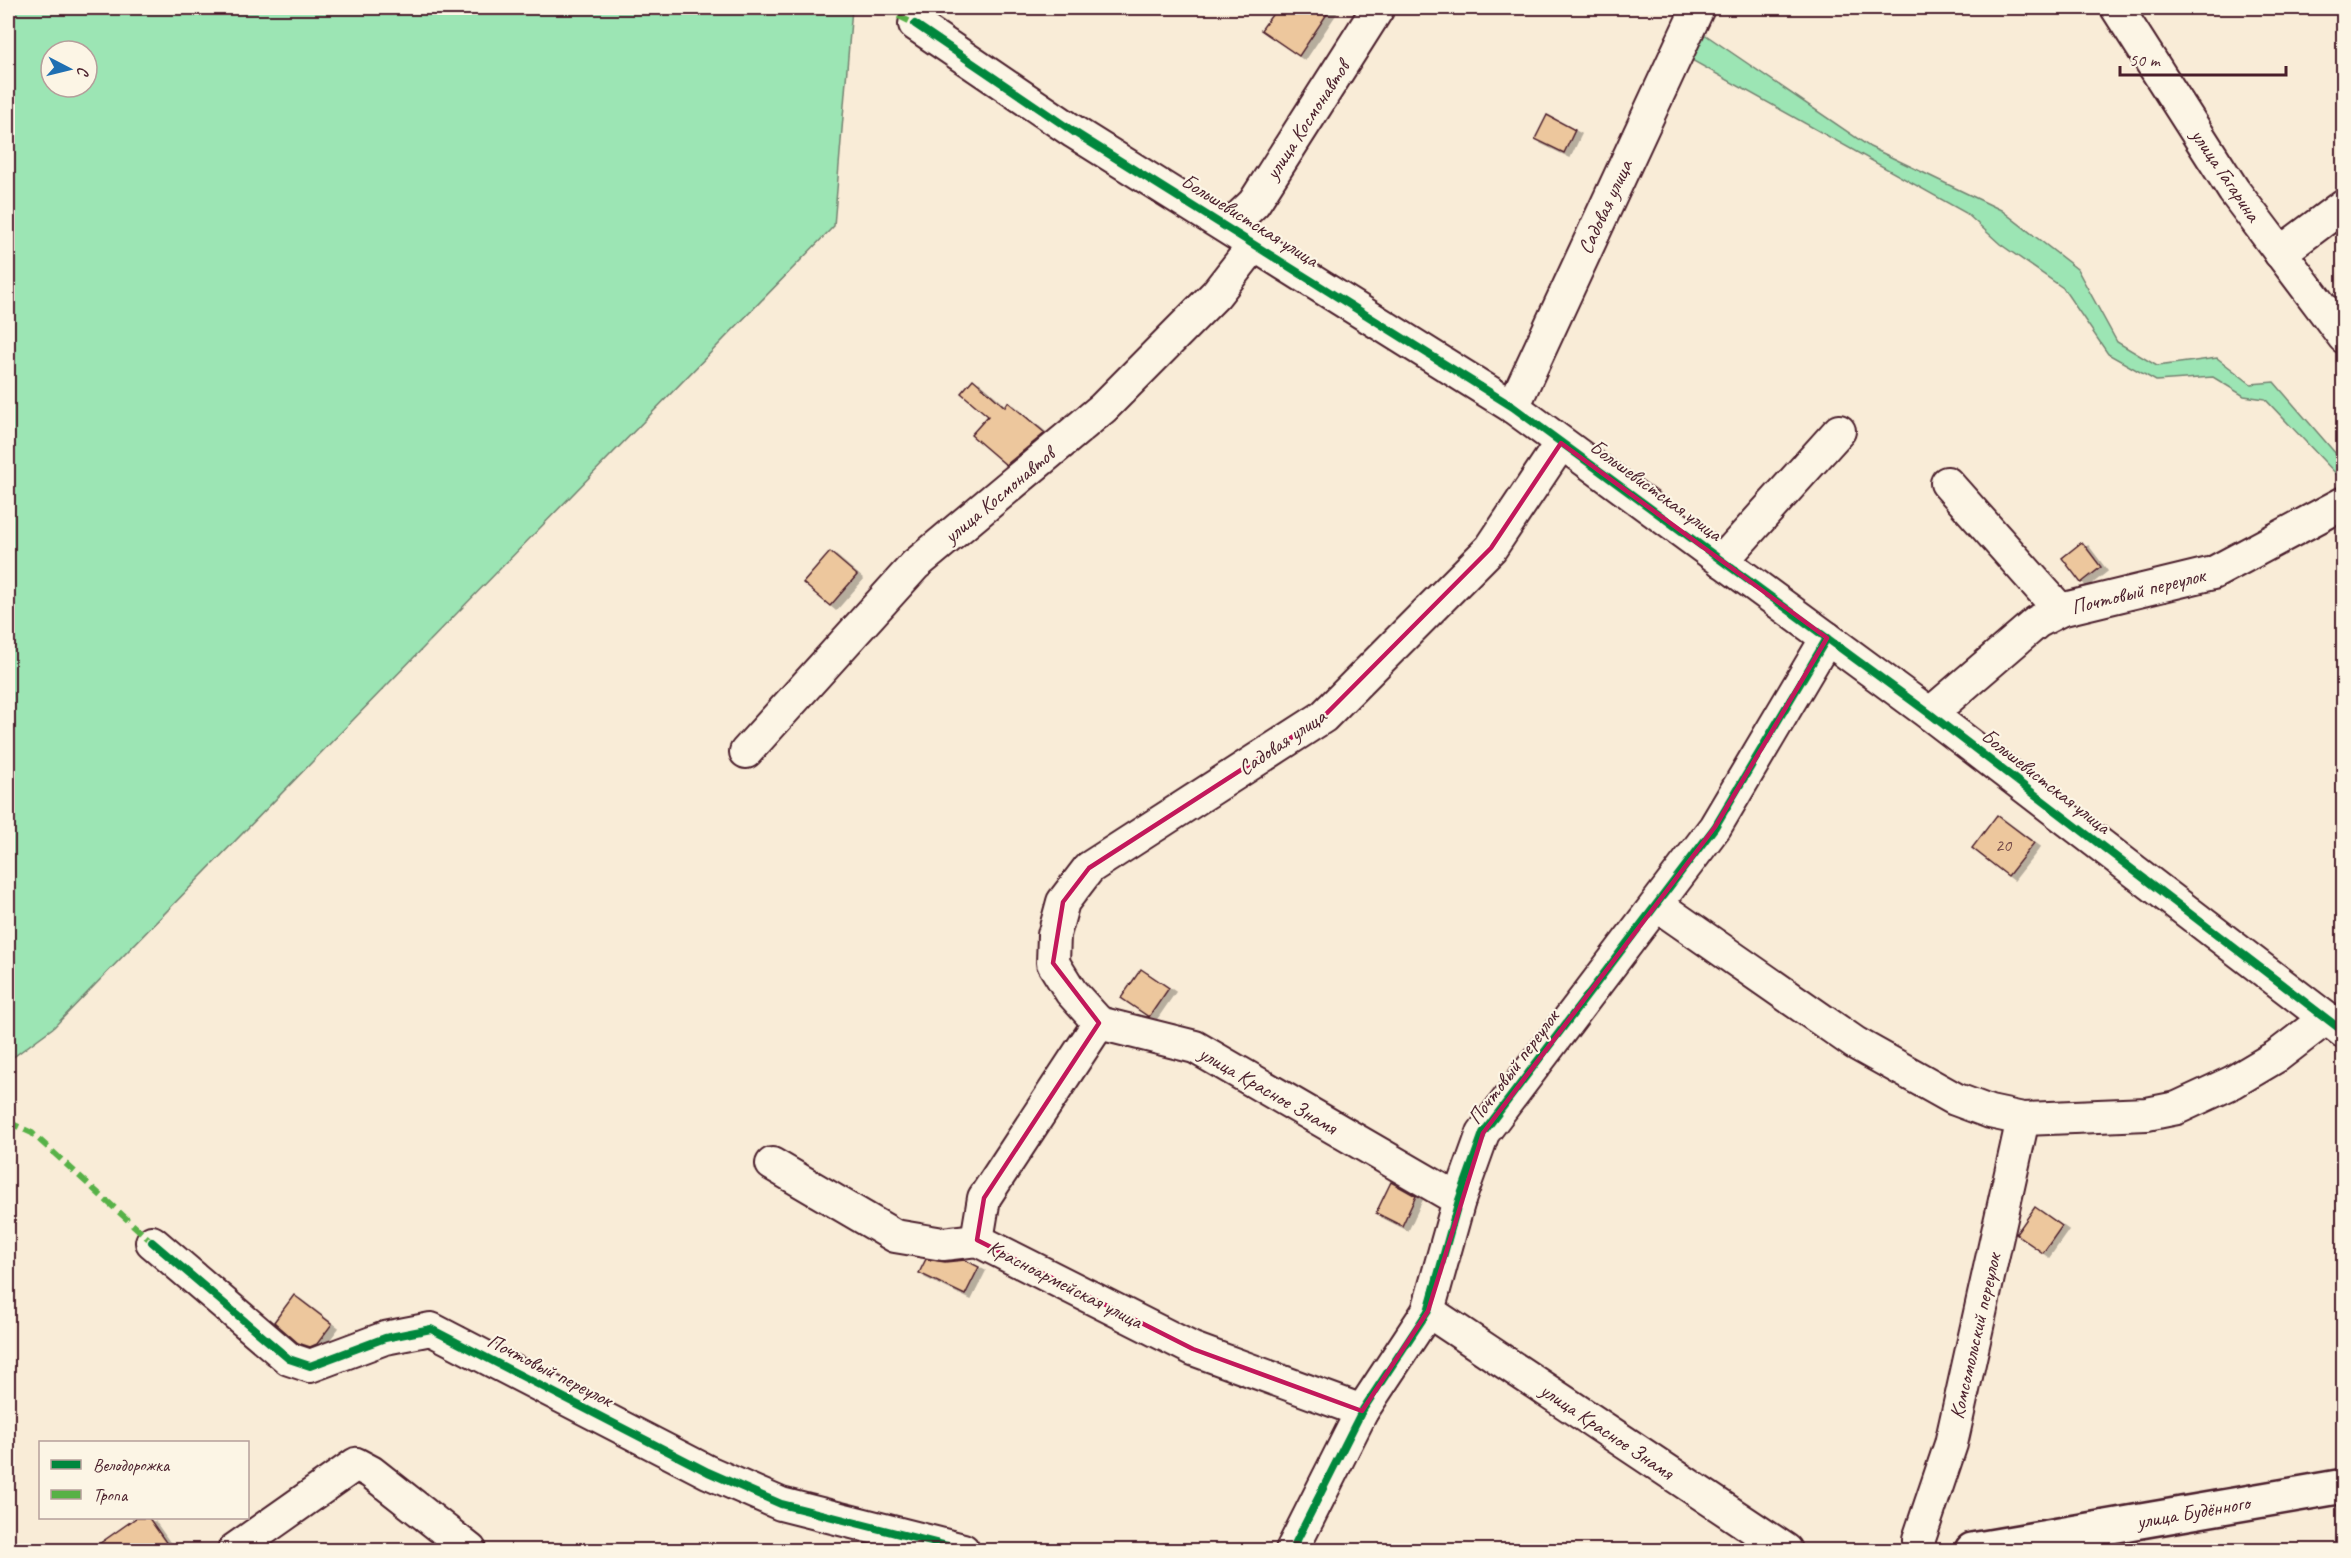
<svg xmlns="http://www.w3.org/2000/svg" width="2351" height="1558" font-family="Caveat,sans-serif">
<defs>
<filter id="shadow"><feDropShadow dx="6" dy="4" stdDeviation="0" flood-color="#0004"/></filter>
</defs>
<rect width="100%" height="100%" fill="#f9ecd7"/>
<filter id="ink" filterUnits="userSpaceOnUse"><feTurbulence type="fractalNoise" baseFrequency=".0167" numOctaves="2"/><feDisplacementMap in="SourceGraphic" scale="12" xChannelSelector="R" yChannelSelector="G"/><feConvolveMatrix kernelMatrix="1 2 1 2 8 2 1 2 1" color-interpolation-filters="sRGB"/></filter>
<g filter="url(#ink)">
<g fill="#9ce5b4" stroke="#738270" stroke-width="1.5" fill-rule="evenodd">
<path d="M8,8H852L834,226L54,1027L8,1061ZM51,51H87V87H51Z"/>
<path d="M1697,29L1870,147L2001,210L2077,269L2117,342L2157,366L2217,358L2251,384L2274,382L2343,462V479L2342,480L2265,399L2244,396L2213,377L2156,381L2108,354L2063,288L2000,244L1966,213L1688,58Z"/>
</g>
<g fill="#edc79d" stroke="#4a1f2b" stroke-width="1.5" filter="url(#shadow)">
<path d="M1277,8H1331L1299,56L1261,30Z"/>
<path d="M1547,115L1575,130L1564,153L1535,139Z"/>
<path d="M973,379L1005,407L1008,402L1045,433L1006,465L971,435L988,416L961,393Z"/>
<path d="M2082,542L2101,567L2081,583L2062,558Z"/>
<path d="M830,552L857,575L830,606L803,583Z"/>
<path d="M1997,815L2034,843L2008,876L1972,848Z"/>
<path d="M1141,969L1169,988L1149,1017L1121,998Z"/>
<path d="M1391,1182L1416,1196L1402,1226L1376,1213Z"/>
<path d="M2035,1207L2062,1226L2043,1253L2016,1234Z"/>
<path d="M926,1259L945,1262L965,1260L979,1267L965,1295L919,1273Z"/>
<path d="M294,1295L332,1324L317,1344L310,1347L298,1343L274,1322Z"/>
<path d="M136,1518H149L172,1551H89Z"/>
</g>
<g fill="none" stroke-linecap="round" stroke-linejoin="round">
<g stroke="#4a1f2b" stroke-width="36">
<g id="minor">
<path d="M2117,8L2234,191L2344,337"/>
<path d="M915,24L1074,132L1513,407L1930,714L2344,1032"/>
<path d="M1229,227L1254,203L1378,8"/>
<path d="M2280,253L2344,205"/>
<path d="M1513,407L1698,8"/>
<path d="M1947,483L2060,610"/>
<path d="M1722,561L1839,431"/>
<path d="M1930,714L2037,622L2060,610L2213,573L2344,503"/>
<path d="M746,752L915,565L1103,408L1216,294L1255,244"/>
<path d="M1657,905L1855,1043L1955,1099L1990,1112L2023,1119L2147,1114L2177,1108L2233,1082L2277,1056L2325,1019"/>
<path d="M1099,1023L1071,992L1053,963L1054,935L1063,902L1089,868L1323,717L1491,548L1561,443"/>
<path d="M1099,1023L1195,1047L1459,1200"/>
<path d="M772,1164L895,1236L943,1244L977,1240L1193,1349L1362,1411"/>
<path d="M977,1240L984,1198L1099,1023"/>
<path d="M152,1242L289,1359L310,1366L385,1338L431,1329L708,1472L781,1504L963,1550"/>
<path d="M1428,1311L1786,1550"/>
<path d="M234,1550L356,1464L371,1472L470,1550"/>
<path d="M1292,1550L1362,1411L1428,1311L1459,1200L1483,1133L1715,827L1827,638"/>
<path d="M1919,1550V1539L1951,1444L2023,1119"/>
</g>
</g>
<g stroke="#4a1f2b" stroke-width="38">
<path id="major" d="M1972,1550L2344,1486"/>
</g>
<use href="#minor" stroke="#fcf5e5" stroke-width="32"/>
<use href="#major" stroke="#fcf5e5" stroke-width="33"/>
<g stroke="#57b146" stroke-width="6" stroke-dasharray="12 6" stroke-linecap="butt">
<path d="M882,8L915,24"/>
<path d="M8,1122L32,1133L152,1242"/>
</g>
<g stroke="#fcf5e5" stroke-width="11">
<g id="cycleway">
<path d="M915,24L1074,132L1513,407L1930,714L2344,1032"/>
<path d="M152,1242L289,1359L310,1366L385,1338L431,1329L708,1472L781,1504L963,1550"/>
<path d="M1292,1550L1362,1411L1428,1311L1459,1200L1483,1133L1715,827L1827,638"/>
</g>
</g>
<use href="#cycleway" stroke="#00873e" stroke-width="8"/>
</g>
</g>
<path fill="none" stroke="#c2185b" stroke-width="4.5" stroke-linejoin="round" d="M1561,443L1827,638L1715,827L1483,1133L1428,1311L1362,1411L1193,1349L977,1240L984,1198L1099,1023L1053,963L1063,902L1089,868L1323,717L1491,548Z"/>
<g text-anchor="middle" stroke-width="4.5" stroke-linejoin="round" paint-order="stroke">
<g font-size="18" fill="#734948">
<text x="2003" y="851">20</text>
</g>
<g font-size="21" fill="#4a1f2b" stroke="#fcf5e5">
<text transform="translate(1307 120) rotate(-57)" y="7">улица Космонавтов</text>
<text transform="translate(2226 175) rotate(56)" y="7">улица Гагарина</text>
<text transform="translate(1605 207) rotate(-65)" y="7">Садовая улица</text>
<text transform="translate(1250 220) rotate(32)" y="7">Большевистская улица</text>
<text transform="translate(1656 490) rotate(36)" y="7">Большевистская улица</text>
<text transform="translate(999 495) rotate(-40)" y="7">улица Космонавтов</text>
<text transform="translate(2138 591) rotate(-14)" y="7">Почтовый переулок</text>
<text transform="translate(1282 742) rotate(-34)" y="7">Садовая улица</text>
<text transform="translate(2046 781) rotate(38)" y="7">Большевистская улица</text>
<text transform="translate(1513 1067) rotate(-53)" y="7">Почтовый переулок</text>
<text transform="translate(1268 1090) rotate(30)" y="7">улица Красное Знамя</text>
<text transform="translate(1065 1284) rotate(27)" y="7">Красноармейская улица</text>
<text transform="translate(1975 1336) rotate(-77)" y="7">Комсомольский переулок</text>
<text transform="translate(550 1370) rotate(27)" y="7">Почтовый переулок</text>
<text transform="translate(1607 1431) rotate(34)" y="7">улица Красное Знамя</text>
<text transform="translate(2193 1512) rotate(-10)" y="7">улица Будённого</text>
</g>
</g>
<rect width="2351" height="1558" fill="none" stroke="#fcf5e5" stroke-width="30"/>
<rect x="15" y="15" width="2321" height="1528" fill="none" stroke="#4a1f2b" stroke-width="2" filter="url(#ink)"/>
<rect x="39" y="1441" width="210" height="78" fill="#fcf5e5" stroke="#b59f9b" stroke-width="1.5"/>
<rect x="51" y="1460" width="30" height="9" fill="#00873e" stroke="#b59f9b" stroke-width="1.5"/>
<text x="93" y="1471" font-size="18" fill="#4a1f2b">Велодорожка</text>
<rect x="51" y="1490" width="30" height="9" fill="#57b146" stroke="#b59f9b" stroke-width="1.5"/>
<text x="93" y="1501" font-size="18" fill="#4a1f2b">Тропа</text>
<g transform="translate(69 69) rotate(97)"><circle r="28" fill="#fcf5e5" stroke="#b59f9b" stroke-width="1.5"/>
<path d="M0-4.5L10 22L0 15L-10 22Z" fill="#1f6fb2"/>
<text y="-9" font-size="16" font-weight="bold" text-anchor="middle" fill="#4a1f2b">С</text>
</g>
<path d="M2120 66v9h166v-9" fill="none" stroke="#4a1f2b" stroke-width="3"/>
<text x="2129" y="66" font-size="18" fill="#4a1f2b" stroke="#fcf5e5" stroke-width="4.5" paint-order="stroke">50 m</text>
</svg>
